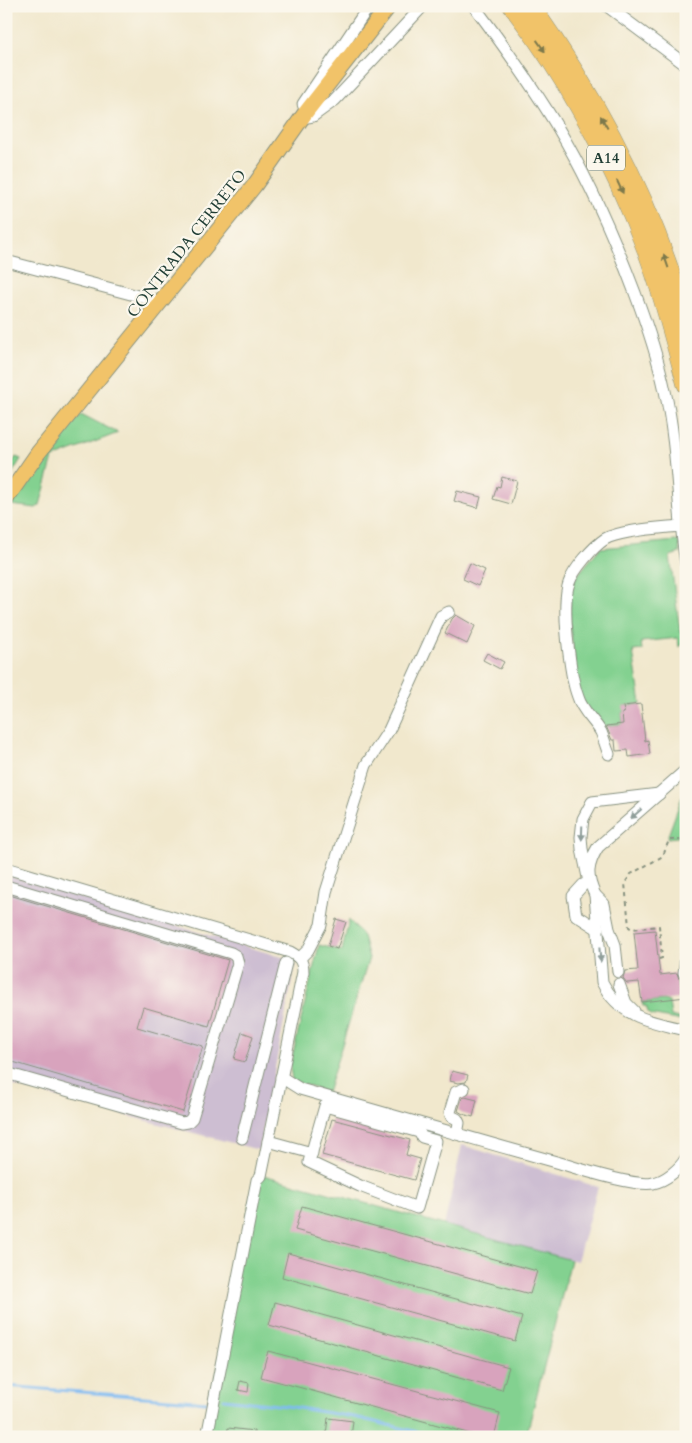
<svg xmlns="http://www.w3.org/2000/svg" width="692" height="1443" font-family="Cardo,serif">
<rect width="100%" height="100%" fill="#fbf7ec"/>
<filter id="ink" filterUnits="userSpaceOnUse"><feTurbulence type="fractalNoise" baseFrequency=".02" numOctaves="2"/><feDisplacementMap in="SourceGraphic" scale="10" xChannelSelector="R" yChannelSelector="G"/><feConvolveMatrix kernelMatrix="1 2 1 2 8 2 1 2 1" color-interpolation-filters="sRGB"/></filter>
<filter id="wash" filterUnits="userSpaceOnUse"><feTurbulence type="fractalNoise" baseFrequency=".0096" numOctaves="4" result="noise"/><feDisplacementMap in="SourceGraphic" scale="20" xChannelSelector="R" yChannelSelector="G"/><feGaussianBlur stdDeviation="1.12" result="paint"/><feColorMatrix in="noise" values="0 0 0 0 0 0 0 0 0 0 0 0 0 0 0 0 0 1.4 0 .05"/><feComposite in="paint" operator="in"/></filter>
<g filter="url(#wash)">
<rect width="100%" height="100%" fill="#f1e8cd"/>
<g fill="#cdbed2">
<path d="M6,875L292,960L295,966L259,1150L6,1084Z"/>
<path d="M462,1145L598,1187L577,1261L444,1226Z"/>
</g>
<g fill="#83d190" stroke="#518762">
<path d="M81,414L118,433L53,458L40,505L36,508L11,505L40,465Z"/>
<path d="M16,457L21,459L6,483V472Z"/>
<path d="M676,541L679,542L680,553L670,556L680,632L686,634V640L679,647L678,638L641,642L642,650L633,651L641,704L624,706V712L622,713L623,724L605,726L599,725L579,695L570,625V595L575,578L600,548Z"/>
<path d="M682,797L686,799V836L667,838Z"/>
<path d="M349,920L363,936L369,958L327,1093L292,1080L290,1066L319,945L342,951Z"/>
<path d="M663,1000L669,1002L671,1016L685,1020L686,1019V1022L651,1015L648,1012L646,1006H643L642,1002Z"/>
<path d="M256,1173L571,1260L526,1437H204Z"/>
</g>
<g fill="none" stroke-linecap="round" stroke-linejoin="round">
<g stroke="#7ebaf1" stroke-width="3">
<path d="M6,1386L207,1402"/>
<path d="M224,1399L286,1406L354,1417L439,1437"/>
</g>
</g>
<g id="blocks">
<g fill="#d8a3bd">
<path d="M502,477L517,481L511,504L493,499L497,486L500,487Z"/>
<path d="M457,491L481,497L478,508L454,501Z"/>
<path d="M470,563L485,570L478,586L463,579Z"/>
<path d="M456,615L475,626L467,644L445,633L452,619Z"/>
<path d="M487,653L504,662L500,669L483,660Z"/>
<path d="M641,704L645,741L648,740L650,754L629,757L628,750L616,751L615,740H612L606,726L623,724L622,713L624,712L623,706Z"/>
<path d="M6,894L228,960L209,1026L143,1007L137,1027L203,1046L183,1112L6,1060Z"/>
<path d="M336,919L346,922L337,949L328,946Z"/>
<path d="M655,930L660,975L677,973L679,979L686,980V997L642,1002L639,982L627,983L623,978L625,971L638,970L634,932Z"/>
<path d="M242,1032L253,1036L245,1062L234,1059Z"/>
<path d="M452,1071L468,1075L466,1082L458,1083L450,1081Z"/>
<path d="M465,1097L477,1100L473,1117L463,1114L458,1111L462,1098Z"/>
<path d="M332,1119L410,1140L406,1155L420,1159L414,1180L322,1155Z"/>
<path d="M302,1206L537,1271L530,1294L295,1230Z"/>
<path d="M288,1253L522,1317L515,1341L282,1277Z"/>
<path d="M275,1302L509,1367L502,1390L269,1325Z"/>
<path d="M268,1351L500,1413L494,1437H482L261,1377Z"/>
<path d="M240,1381L249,1383L248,1392L238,1390Z"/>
<path d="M328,1418L353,1421L351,1437L326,1435Z"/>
<path d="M228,1428L254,1431V1437H227Z"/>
</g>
</g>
</g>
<g filter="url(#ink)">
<use href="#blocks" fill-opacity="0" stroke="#889280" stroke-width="1"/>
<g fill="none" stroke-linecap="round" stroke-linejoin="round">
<path stroke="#c7c6ae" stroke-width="11" stroke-dasharray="11 5.5" stroke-linecap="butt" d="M684,973L686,991"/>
<g stroke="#889280" stroke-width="13">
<g id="minor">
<path d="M474,6C504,46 533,86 558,128C589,180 614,237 635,293C647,325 658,358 665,391C678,448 677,507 686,564"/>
<path d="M607,6L686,65"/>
<path d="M306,112L303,104L369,6"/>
<path d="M302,118L313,116L335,100L423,6"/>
<path d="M6,261L161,302"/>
<path d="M609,754C606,747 604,739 601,732C594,720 582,711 578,697C570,676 561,605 569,583C573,570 593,547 605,539C621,530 661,528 680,526"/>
<path d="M686,770L598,847C587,865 586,876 595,895L602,982C619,1017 651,1022 686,1030"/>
<path d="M6,868L290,952C299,957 303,960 303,972L261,1176L257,1180L207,1437"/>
<path d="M6,886L231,953L236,956L238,963L192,1118L188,1122L182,1123L6,1073"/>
<path d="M595,895L604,904L609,929L615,945L618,972"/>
<path d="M598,929L576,915L573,896L583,885L589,882L582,849L581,837L583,819L592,802L659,794"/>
<path d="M300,958L308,950L321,925L326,892L366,765L389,730L441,616L449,612"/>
<path d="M684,973L686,956"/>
<path d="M619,984L626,1003L634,1011"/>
<path d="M281,1077L300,1089C386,1114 473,1139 560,1163C579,1169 637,1187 653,1183C665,1181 680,1169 686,1158"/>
<path d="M325,1106L419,1132L422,1137L436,1141L417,1208L360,1186L309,1162Z"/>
<path d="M457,1134L459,1123L457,1119L451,1116L450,1112L456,1092L464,1089"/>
<path d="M242,1138L286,963"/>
<path d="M268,1141L312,1153"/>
</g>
</g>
<g stroke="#889280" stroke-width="17">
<path id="major" d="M6,499L38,453L254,186L306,112L389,6"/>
</g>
<g stroke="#889280" stroke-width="19">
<g id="highway">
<path d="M512,6C569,80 614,165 647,252C663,295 674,339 686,384"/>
<path d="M531,6C599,102 657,210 686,325"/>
</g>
</g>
<path stroke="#889280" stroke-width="2" stroke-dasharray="4 4" stroke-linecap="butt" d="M659,959L662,958L659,926L632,929L629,927L625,883L631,874L663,856L669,840L686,839"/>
<use href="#minor" stroke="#fff" stroke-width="11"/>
<use href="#major" stroke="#f1c369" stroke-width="15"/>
<use href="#highway" stroke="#f1c369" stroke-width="18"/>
</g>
<defs><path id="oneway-solid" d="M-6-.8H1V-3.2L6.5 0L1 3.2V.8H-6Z" transform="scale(1.25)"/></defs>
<g fill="#7d794c">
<use href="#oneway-solid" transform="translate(541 46) rotate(55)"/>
<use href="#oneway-solid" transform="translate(604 122) rotate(-119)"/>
<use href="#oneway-solid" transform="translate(620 187) rotate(65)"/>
<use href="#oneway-solid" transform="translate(666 261) rotate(-109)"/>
</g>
<g fill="#8f9e9a">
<use href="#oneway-solid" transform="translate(636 814) rotate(139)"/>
<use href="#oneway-solid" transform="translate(582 833) rotate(92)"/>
<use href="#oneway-solid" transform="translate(600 955) rotate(85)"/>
</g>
</g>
<g text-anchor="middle" stroke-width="4.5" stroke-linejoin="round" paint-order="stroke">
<rect fill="#fbf7ec" stroke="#61756b" stroke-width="1" x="587" y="145.5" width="38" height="25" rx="4"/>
<g font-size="15" font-weight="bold" fill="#1f3d34">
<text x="606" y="163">A14</text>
</g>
<g font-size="16" fill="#1f3d34" stroke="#fbf7ec">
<text transform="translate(186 243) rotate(-52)" y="6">CONTRADA CERRETO</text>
</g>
</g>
<rect width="692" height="1443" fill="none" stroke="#fbf7ec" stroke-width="25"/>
</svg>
